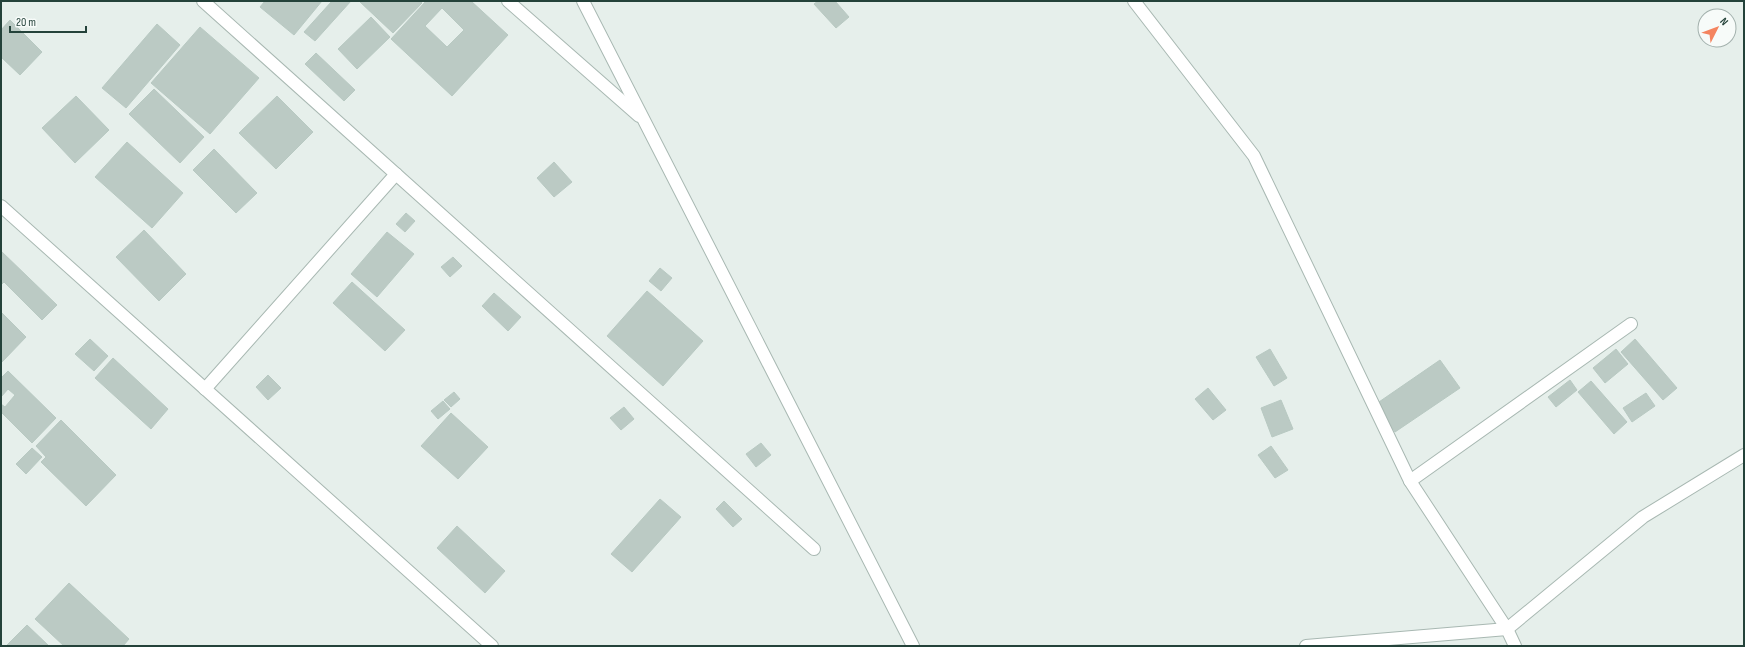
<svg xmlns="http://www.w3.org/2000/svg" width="1745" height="647" font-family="'Sofia Sans Condensed',sans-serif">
<rect width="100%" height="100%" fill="#e6efeb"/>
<g fill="#bbcac4" stroke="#b8c9c2" fill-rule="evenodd">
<path d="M265,1H322L294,35L260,7Z"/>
<path d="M332,1H351L315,41L304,32Z"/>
<path d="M359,1H420L422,3L393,33Z"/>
<path d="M426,1H471L508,35L452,96L391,39ZM442,8L464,30L447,47L425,26Z"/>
<path d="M818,1H835L849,17L836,28L814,4Z"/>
<path d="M371,17L390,37L357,69L338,49Z"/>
<path d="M10,20L42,52L20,75L1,57V30Z"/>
<path d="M157,24L180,45L126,108L102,88Z"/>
<path d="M200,27L259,78L210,134L151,83Z"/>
<path d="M316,53L355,90L344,101L305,64Z"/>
<path d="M154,89L204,137L180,163L129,114Z"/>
<path d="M76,96L109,130L75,163L42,128Z"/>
<path d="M277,96L313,132L276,169L239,133Z"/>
<path d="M127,142L183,193L152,228L95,177Z"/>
<path d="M214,149L257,193L236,213L193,170Z"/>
<path d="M554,162L572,182L554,197L537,178Z"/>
<path d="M406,213L415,221L405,232L396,224Z"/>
<path d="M144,230L186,274L159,301L116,257Z"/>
<path d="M387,232L414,254L377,297L351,274Z"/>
<path d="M1,251L57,305L42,320L4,282L1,285Z"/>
<path d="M453,257L462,266L450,277L441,267Z"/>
<path d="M660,268L672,278L661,291L649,281Z"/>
<path d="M352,282L405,330L385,351L333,303Z"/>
<path d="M647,291L703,341L663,386L607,336Z"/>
<path d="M494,293L521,317L508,331L482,306Z"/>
<path d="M1,312L26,337L2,362L1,361Z"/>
<path d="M90,339L108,356L94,371L75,354Z"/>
<path d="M1635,339L1677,388L1663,400L1621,352Z"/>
<path d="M1270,349L1287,378L1274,386L1256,357Z"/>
<path d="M1616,349L1628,364L1605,383L1593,368Z"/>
<path d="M113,358L168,409L151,429L95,378Z"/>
<path d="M1440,360L1460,388L1395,432L1376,404Z"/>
<path d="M8,371L56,418L32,443L1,412V404L5,407L15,395L8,389L1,397V378Z"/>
<path d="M268,375L281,388L268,400L256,387Z"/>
<path d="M1570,380L1577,390L1556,407L1548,397Z"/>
<path d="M1591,381L1627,422L1614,434L1578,392Z"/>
<path d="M1208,388L1226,410L1213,420L1195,399Z"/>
<path d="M454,392L460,399L451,407L444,400Z"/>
<path d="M1646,393L1655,406L1632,422L1623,408Z"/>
<path d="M1281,400L1293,429L1272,437L1261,408Z"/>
<path d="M443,401L450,409L438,419L431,411Z"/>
<path d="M624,407L634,419L621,430L610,418Z"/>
<path d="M451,413L488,447L458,479L421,446Z"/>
<path d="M61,420L116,475L86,506L41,462L46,457L36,446Z"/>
<path d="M761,443L771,455L756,467L746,454Z"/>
<path d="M1271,446L1288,470L1275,478L1258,455Z"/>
<path d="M32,448L42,457L26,474L16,464Z"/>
<path d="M660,499L681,517L632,572L611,554Z"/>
<path d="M724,501L742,519L733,527L716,509Z"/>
<path d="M457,526L505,571L485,593L437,548Z"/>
<path d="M69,583L129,639L123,646H64L35,619Z"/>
<path d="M27,625L49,646H6Z"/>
</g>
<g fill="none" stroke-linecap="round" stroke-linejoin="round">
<g stroke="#a8b8b2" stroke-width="14">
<g id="street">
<path d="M203,1L814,549"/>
<path d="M508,1L639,116"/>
<path d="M583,1L913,646"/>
<path d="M1134,1L1254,156L1410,481L1507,629L1515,646"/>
<path d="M1,206L492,646"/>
<path d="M205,389L396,174"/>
<path d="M1410,481L1631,324"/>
<path d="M1306,646L1507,629L1643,517L1744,455"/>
</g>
</g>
<use href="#street" stroke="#fff" stroke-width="12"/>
</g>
<rect width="1745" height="647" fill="none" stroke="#24423a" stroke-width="4"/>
<g transform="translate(1717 28) rotate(48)"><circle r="19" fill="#f7fbf9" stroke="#a3b1ad"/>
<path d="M0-3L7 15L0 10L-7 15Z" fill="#f4845f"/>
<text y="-6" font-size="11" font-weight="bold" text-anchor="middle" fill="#24423a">N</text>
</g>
<path d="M10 26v6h76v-6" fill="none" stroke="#24423a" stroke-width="2"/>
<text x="16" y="26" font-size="12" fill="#24423a" stroke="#f7fbf9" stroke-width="3" paint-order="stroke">20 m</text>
</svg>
